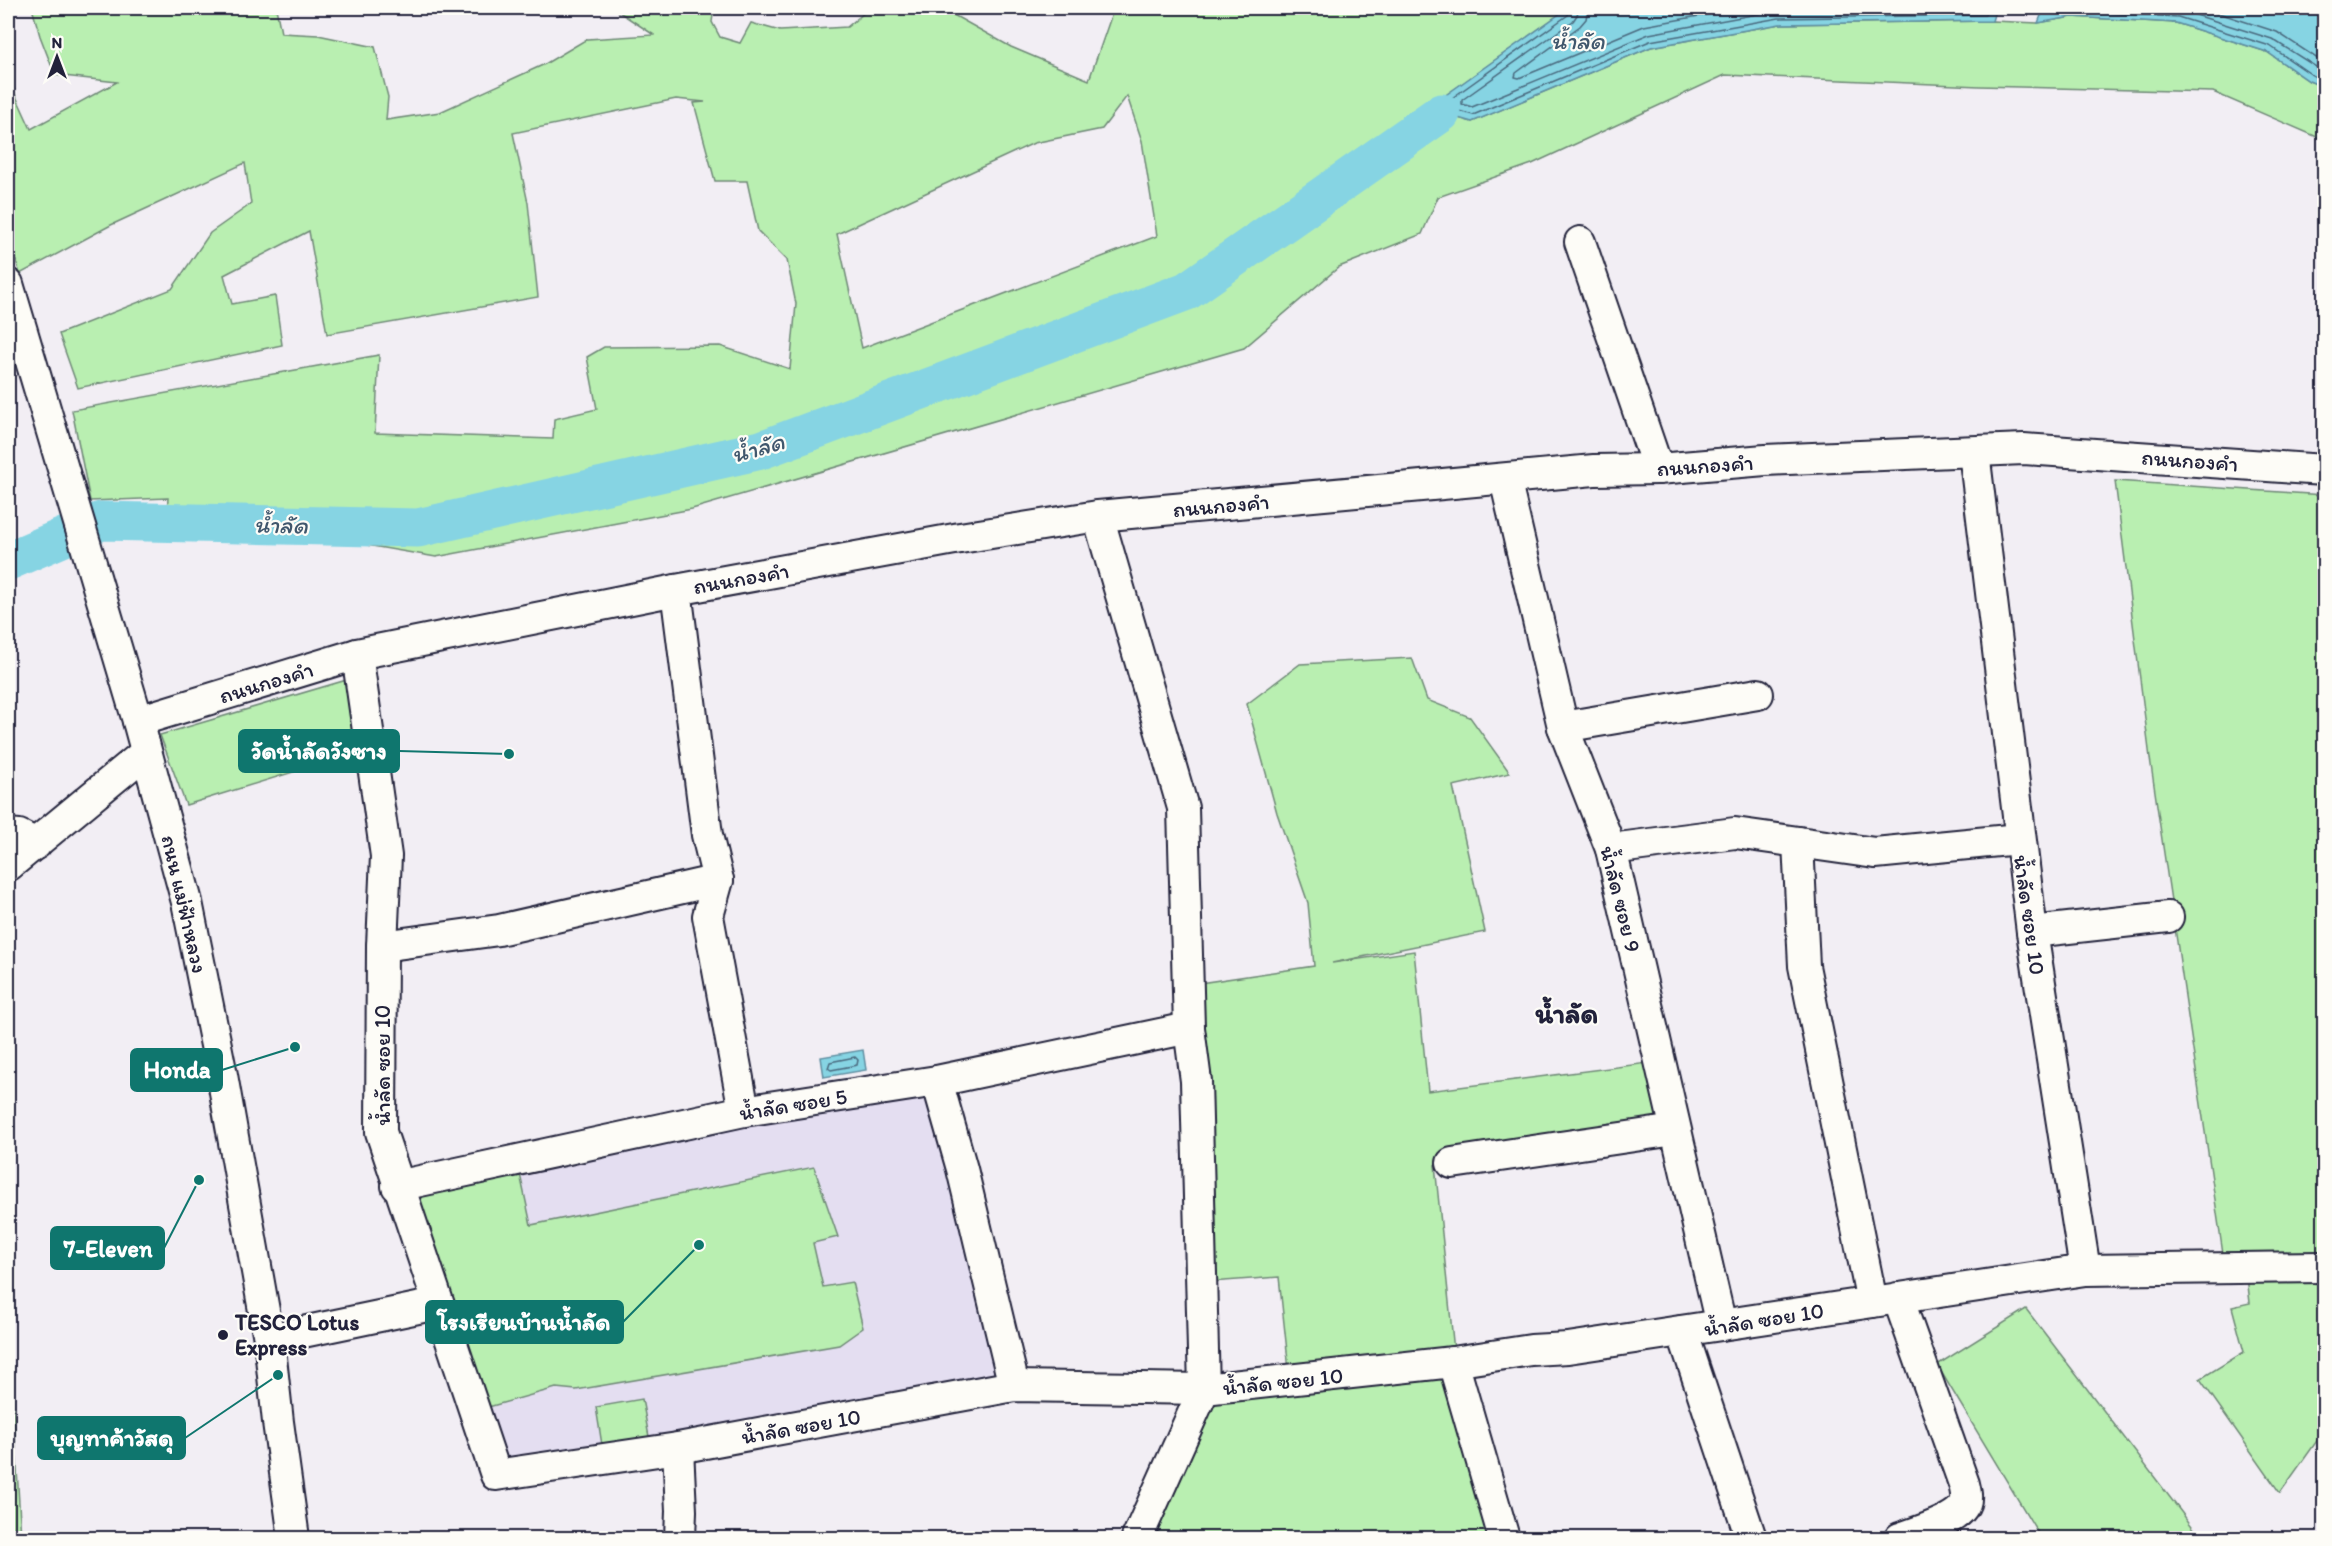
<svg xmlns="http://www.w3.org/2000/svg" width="2332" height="1546" font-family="Itim,'Playpen Sans Thai',sans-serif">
<rect width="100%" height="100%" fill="#f2eef4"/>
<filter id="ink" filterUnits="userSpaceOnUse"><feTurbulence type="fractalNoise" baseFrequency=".0167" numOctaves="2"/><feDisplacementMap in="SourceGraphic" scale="12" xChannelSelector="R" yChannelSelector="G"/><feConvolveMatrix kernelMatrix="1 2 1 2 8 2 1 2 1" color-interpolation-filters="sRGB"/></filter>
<g filter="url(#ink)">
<path fill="#e4def1" d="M937,1081L1014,1386L496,1475L397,1186Z"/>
<g fill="#b9efb1" stroke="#6e8876" stroke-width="1.5" fill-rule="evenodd">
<path d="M32,8H276L281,33L318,35L375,47L388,97L386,120L440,112L545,64L587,39L654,35L613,8H714L712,22L720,37L740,43L751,23L780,31L847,27L870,8H941L1011,47L1089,80L1114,8H1568L1427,109L1472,122L1651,47L1780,24L1992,21L2038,23L2072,17L2176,23L2267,52L2309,81L2324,87V140L2213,92L1979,86L1725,75L1532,164L1438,197L1422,234L1339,267L1244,348L692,509L436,557L302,534L165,535L168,498L90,501L72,410L379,355L375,433L553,439L554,419L597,409L587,357L604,347L720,346L790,369L796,304L787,260L758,231L747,181H715L694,103L705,102L676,99L513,133L528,203L538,297L327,334L309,231L224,275L232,304L275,296L282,345L78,388L59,334L172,289L210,233L251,204L245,163L111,225L20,274L8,234V60L15,94L31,129L117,82L55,75L40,36ZM1127,96L1142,141L1157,236L862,348L837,234L1034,143L1102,129Z"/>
<path d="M2115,481L2324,495V1253L2223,1254L2150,758Z"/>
<path d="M1412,658L1427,700L1470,717L1510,773L1453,786L1485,932L1332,963L1414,951L1428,1091L1648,1063L1666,1131L1435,1165L1454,1351L1289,1370L1279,1277L1211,1282L1200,983L1314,966L1308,903L1277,813L1247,704L1300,664Z"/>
<path d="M350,679L371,748L186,805L160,735Z"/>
<path d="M517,1160L531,1225L814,1167L838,1237L813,1243L823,1287L852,1282L863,1328L839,1345L576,1390L556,1388L474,1411L397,1186Z"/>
<path d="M2324,1267V1431L2280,1493L2200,1379L2244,1352L2232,1307L2250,1303L2246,1268Z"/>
<path d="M2026,1309L2201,1538H2041L1937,1365Z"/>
<path d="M8,1365H11L21,1538H8Z"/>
<path d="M1446,1373L1495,1538H1151L1207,1400Z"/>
<path d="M642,1399L650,1442L603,1451L596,1407Z"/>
</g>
<g fill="#86d4e3" stroke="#5e8da0" stroke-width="1.5">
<path d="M1568,8H1996L1992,21L1780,24L1651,47L1472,122L1426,109Z"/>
<path d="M2044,8H2324V87L2309,81L2267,52L2176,23L2072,17L2038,23Z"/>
<path d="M863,1050L866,1070L824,1077L821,1057Z"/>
</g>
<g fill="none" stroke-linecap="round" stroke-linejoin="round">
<g stroke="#4a697e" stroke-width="1.5">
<path d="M1571,8L1568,15L1445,103V107L1473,115L1650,41L1779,18L1985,15L1989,8"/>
<path d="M1579,8L1577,15L1573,21L1462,100V104L1472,107L1649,34L1779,10L1980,8"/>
<path d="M1588,8L1586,19L1580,26L1516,73L1515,77L1519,78L1644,26L1743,8"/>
<path d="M2049,8V12L2052,14L2072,11L2178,17L2270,46L2312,75L2324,81"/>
<path d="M2145,8L2180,10L2272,39L2324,72"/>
<path d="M2203,8L2277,32L2324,63"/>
<path d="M855,1057L858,1060L857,1065L831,1070L828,1068L830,1062Z"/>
</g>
<path stroke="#86d4e3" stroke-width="39" d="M8,561L101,521L418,528L761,450L1187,291L1441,113"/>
<g stroke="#22223b" stroke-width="34">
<g id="minor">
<path d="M1580,242L1658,469"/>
<path d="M8,284L138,721L187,902L222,1075L269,1339L278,1422L294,1538"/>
<path d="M1505,479L1563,727L1611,849L1721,1325"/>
<path d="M1098,516L1183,808L1189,1028L1196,1081L1204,1389L1137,1538"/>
<path d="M676,590L707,835L718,880L708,916L744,1111"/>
<path d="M357,654L386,856L382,946L381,1132L496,1475L678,1448L1014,1386L1204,1389L1453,1362L1531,1350L1568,1348L2085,1270L2032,932L1974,452"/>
<path d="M138,721L357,654L676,590L960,538L1098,516L1594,470L1658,469L1765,460L2024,449L2324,470"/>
<path d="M1563,727L1758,694"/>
<path d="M8,834L19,835L36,844"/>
<path d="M1798,842L1804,966L1872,1302"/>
<path d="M1611,849L1735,833L1875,853L2019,839"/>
<path d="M8,866L145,753"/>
<path d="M2032,932L2168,917"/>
<path d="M382,946L499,930L718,880"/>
<path d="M937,1081L962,1169L1014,1386"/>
<path d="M1452,1163L1675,1130"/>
<path d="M397,1186L744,1111L937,1081L1189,1028"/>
<path d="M2085,1270L2324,1267"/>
<path d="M1898,1298L1964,1484C1966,1492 1968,1501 1963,1507C1953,1522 1916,1532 1900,1538"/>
<path d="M1682,1331L1751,1538"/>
<path d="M269,1339L437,1304"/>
<path d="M1453,1362L1504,1538"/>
<path d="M678,1448L681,1511L680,1538"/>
</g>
</g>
<use href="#minor" stroke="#fdfcf7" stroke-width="30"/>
</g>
</g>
<circle fill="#22223b" stroke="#fdfcf7" stroke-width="2" cx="223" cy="1335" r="6"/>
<g text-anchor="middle" stroke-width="4.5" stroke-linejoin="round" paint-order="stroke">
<g font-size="22" fill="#22223b" stroke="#fdfcf7">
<text transform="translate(2190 460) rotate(4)" y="8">ถนนกองคำ</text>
<text transform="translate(1705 465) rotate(-4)" y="8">ถนนกองคำ</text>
<text transform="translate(1221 505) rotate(-5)" y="8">ถนนกองคำ</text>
<text transform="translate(741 578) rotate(-10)" y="8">ถนนกองคำ</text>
<text transform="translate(266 682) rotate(-17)" y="8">ถนนกองคำ</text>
<text transform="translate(1621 899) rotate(76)" y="8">น้ำลัด ซอย 9</text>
<text transform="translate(185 904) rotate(77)" y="8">ถนน แม่ฟ้าหลวง</text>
<text transform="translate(2030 915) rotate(82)" y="8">น้ำลัด ซอย 10</text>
<text transform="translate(382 1065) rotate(-90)" y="8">น้ำลัด ซอย 10</text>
<text transform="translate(793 1104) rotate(-9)" y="8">น้ำลัด ซอย 5</text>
<text transform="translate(1764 1319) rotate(-9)" y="8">น้ำลัด ซอย 10</text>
<text transform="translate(1283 1381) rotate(-6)" y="8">น้ำลัด ซอย 10</text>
<text transform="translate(801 1426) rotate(-10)" y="8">น้ำลัด ซอย 10</text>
</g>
<g font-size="22" font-weight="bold" fill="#22223b" stroke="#fdfcf7" text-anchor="start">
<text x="235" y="1330">TESCO Lotus<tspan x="235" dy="25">Express</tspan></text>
</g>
<g font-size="24" font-style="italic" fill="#40576d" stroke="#fdfcf7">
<text x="1578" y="49">น้ำลัด</text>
<text transform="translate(758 448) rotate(-16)" y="8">น้ำลัด</text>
<text transform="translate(281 525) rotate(1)" y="8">น้ำลัด</text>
</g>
<g font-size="28" font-weight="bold" fill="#22223b" stroke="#fdfcf7">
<text x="1567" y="1023">น้ำลัด</text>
</g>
</g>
<path fill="none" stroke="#0f766e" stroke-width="2" d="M509 754L399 751M295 1047L222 1070M199 1180L164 1248M699 1245L623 1322M278 1375L185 1438"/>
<g fill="#0f766e" stroke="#fdfcf7" stroke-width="2">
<circle cx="509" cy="754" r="6"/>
<circle cx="295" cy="1047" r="6"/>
<circle cx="199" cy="1180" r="6"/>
<circle cx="699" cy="1245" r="6"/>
<circle cx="278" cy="1375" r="6"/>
</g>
<g fill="#0f766e" stroke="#0f766e" stroke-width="2">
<rect x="239" y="730" width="160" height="42" rx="6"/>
<rect x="131" y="1049" width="91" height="42" rx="6"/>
<rect x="51" y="1227" width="113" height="42" rx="6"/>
<rect x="426" y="1301" width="197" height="42" rx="6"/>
<rect x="38" y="1417" width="147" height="42" rx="6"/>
</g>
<g font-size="24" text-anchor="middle" font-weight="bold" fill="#fff">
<text x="319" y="759">วัดน้ำลัดวังซาง</text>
<text x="177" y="1078">Honda</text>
<text x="108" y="1257">7-Eleven</text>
<text x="524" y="1330">โรงเรียนบ้านน้ำลัด</text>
<text x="112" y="1446">บุญทาค้าวัสดุ</text>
</g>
<rect width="2332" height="1546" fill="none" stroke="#fdfcf7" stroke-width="30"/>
<rect x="15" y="15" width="2302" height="1516" fill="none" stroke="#22223b" stroke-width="2" filter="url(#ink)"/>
<g transform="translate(57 57)" stroke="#fdfcf7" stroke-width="4.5" paint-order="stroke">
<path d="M0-4.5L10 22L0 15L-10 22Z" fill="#22223b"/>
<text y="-9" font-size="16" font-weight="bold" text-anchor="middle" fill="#22223b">N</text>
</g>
</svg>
